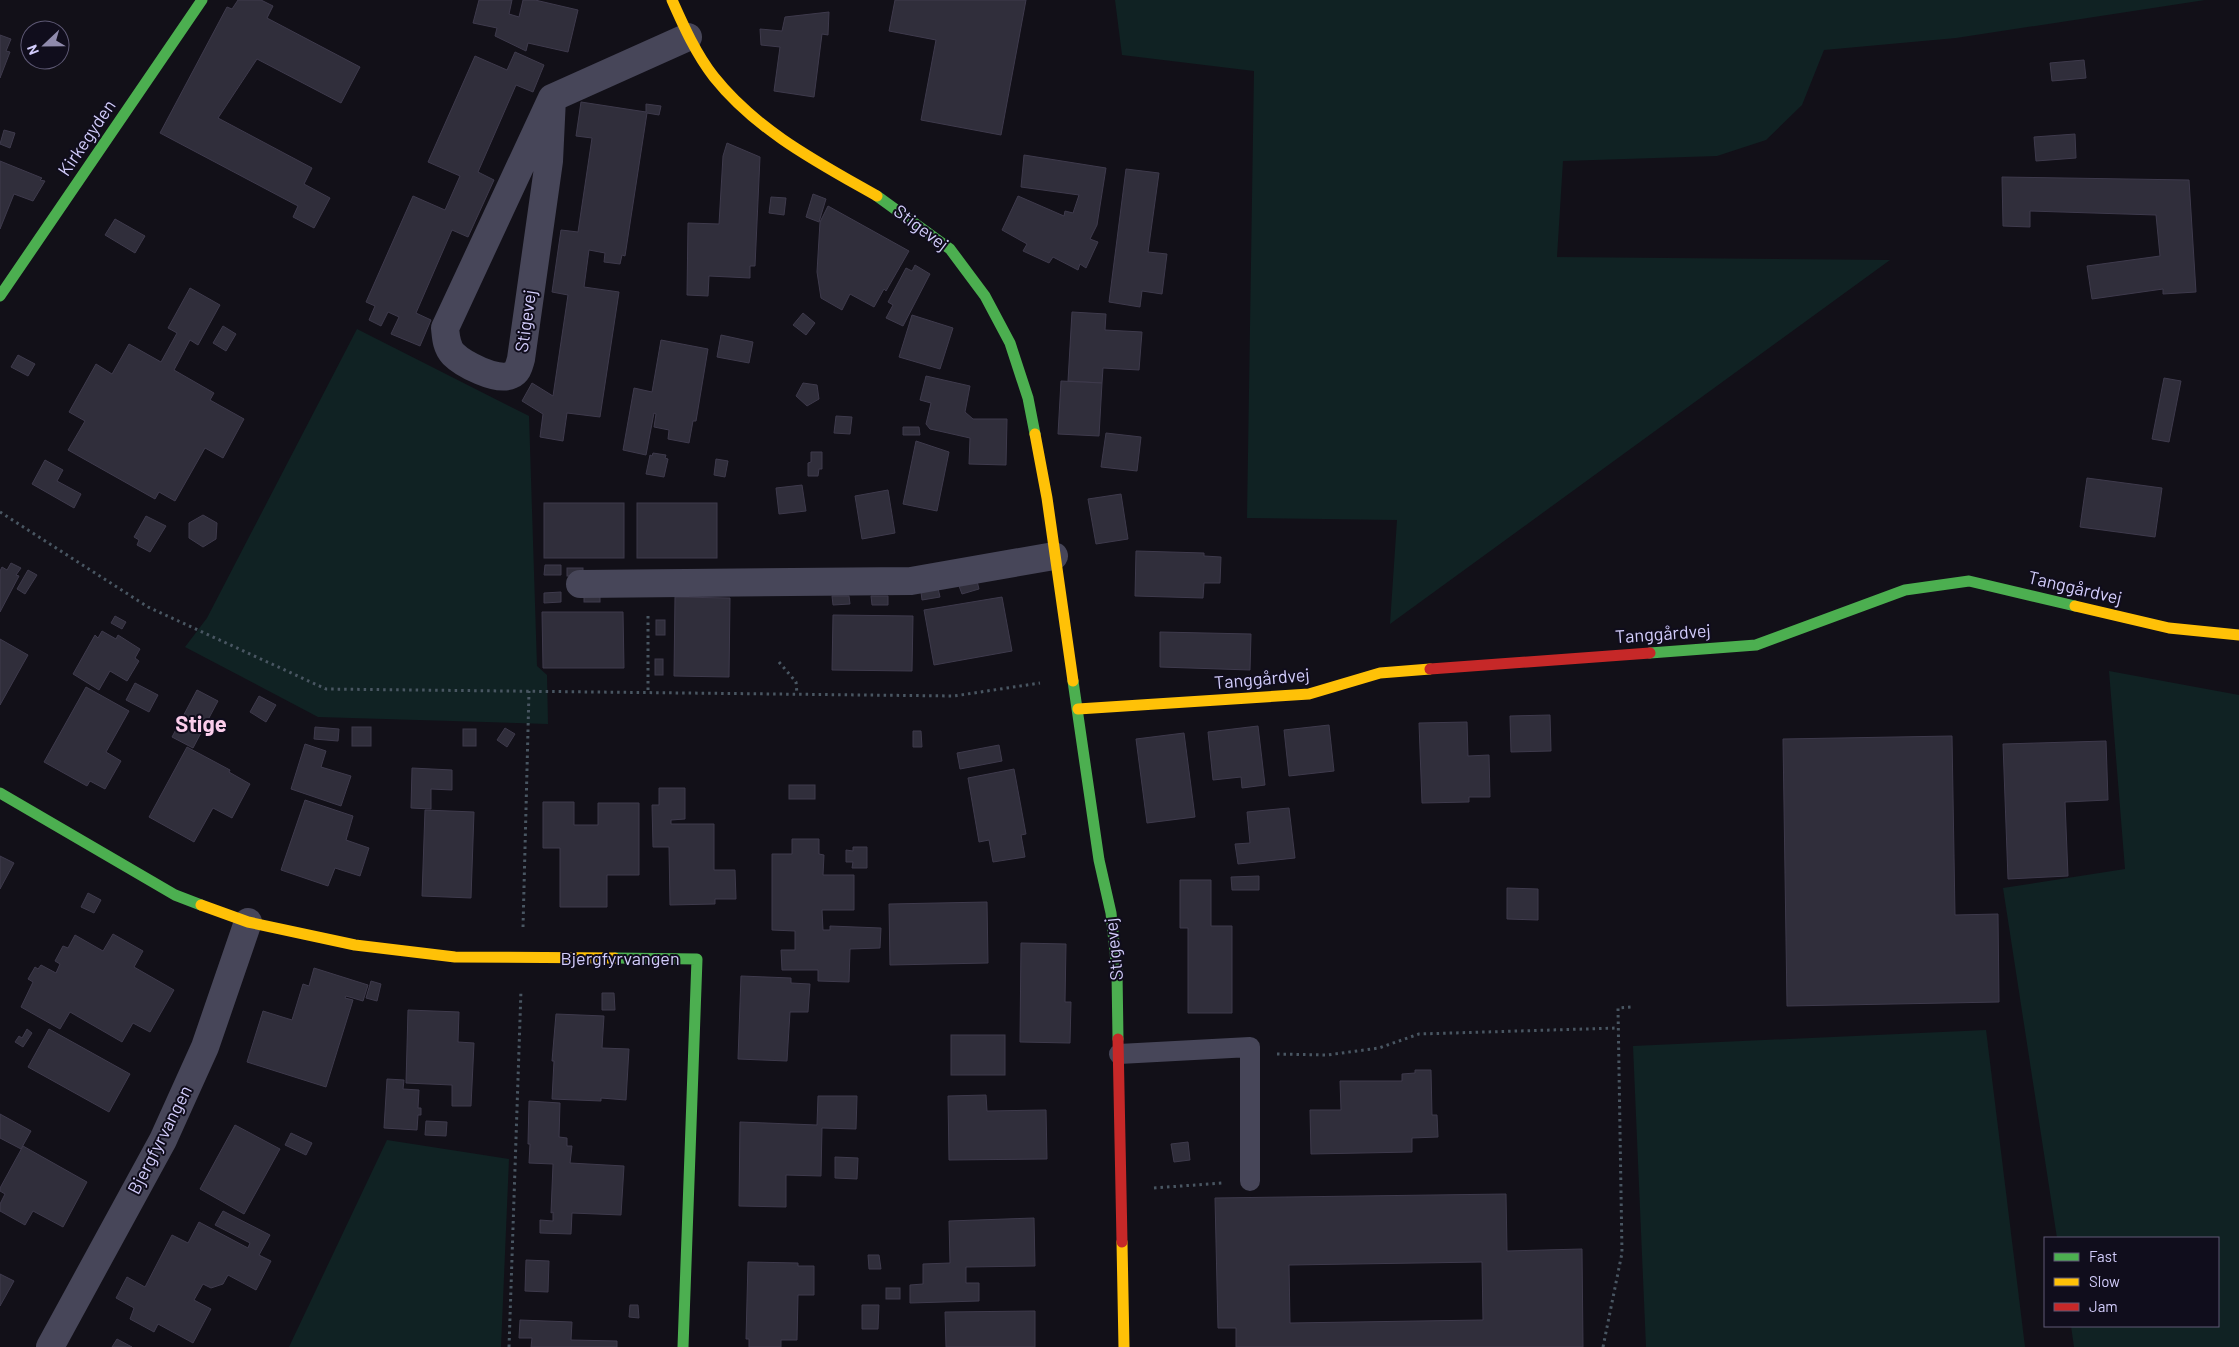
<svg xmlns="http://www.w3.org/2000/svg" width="2239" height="1347" font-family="Barlow,sans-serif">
<rect width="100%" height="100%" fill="#121018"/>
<g fill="#102223">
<path d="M1115,0H2205L1956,38L1824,50L1802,105L1766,140L1717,156L1563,161L1557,257L1890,260L1390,624L1397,520L1247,518L1254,71L1122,55Z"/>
<path d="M357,329L529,416L537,666L547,675L548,724L318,717L185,647L207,618Z"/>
<path d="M2109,671L2239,695V1347H2074L2071,1326H2218V1238H2057L2003,888L2125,869Z"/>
<path d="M1986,1030L2025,1347H1646L1633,1046Z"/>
<path d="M387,1140L509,1159L501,1347H289Z"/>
</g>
<g fill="#302e3b" stroke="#3e3a4c" fill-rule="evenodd">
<path d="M238,0H261L273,6L267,18L360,67L341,103L257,59L218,118L312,168L304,184L330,198L314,228L293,217L298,206L160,133L227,7L232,9Z"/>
<path d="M479,0H512L509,14L519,17L523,0H535L578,10L568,52L528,43L526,51L495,36L497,28L473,23Z"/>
<path d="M895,0H1026L1001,135L921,120L936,40L889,31Z"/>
<path d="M829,12L828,35L822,34L814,97L774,91L780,47L761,45L760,29L782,31L785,17Z"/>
<path d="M0,35L11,39L6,51L10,52L0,78Z"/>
<path d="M515,52L544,65L533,92L516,85L478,172L494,180L468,237L452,230L416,313L431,320L420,346L391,334L399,317L388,312L381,326L369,320L375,306L366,302L413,196L445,210L460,176L428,162L475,56L507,70Z"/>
<path d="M2084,60L2086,78L2052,81L2050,63Z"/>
<path d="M581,102L646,112V104L661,106L659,115L647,113L625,256L622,255L620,264L604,262L605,253L589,250L584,287L619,292L600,417L567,413L563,441L540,437L543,414L522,401L532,383L553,396L568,295L552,292L561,230L578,232L592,138L576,136Z"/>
<path d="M4,130L15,133L10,148L0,144Z"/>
<path d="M2075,134L2076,158L2036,161L2034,137Z"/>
<path d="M727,143L760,157L755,266H750V278L709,276L708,296L687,295L688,223L719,224L723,156Z"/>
<path d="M1024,155L1106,168L1097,225L1090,239L1098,242L1086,268L1080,264L1078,270L1053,257L1049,263L1023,251L1027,244L1002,230L1018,196L1064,216L1065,211L1073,213L1079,195L1021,187Z"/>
<path d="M0,161L42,178L40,180L45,181L33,201L14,194L0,229Z"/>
<path d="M1126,169L1159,173L1148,252L1167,254L1162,294L1142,291L1140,307L1109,302Z"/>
<path d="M2002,177L2189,180L2196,292L2163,294V289L2092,299L2087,266L2160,256L2156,215L2030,211V227L2003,226Z"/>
<path d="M813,194L826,199L819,222L806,217Z"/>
<path d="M771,197L786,198L784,215L769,213Z"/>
<path d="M828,206L909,251L886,291L884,289L874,307L850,294L842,310L821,298L817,272L820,222Z"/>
<path d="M115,219L145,236L135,253L105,235Z"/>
<path d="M915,265L930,274L903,326L886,318L893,305L888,302L906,268L912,271Z"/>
<path d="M190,288L220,305L198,345L190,340L174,370L214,393L210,400L244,419L223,458L205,448L175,501L159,492L155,499L68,450L85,421L69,412L96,364L112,374L129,344L161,362L177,333L168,328Z"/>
<path d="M1072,312L1106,314L1105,330L1142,332L1139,370L1103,368L1102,383L1068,381Z"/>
<path d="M803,313L815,323L806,335L793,325Z"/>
<path d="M912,315L953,328L940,369L899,357Z"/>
<path d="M223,326L236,334L226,351L213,343Z"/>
<path d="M721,335L753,342L749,363L717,357Z"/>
<path d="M661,340L708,349L696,421H693L689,443L668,439L669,430L654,427L656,414L654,413L646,455L623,450L634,388L652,392Z"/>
<path d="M18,355L35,364L28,376L11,367Z"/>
<path d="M926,376L970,386L965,412L973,419H1007L1006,465L969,464L970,438L930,429L926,424L931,403L920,400Z"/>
<path d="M2164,378L2181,381L2169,442L2152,439Z"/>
<path d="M1061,381L1102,383L1099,436L1058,434Z"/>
<path d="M803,383L817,385L819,399L807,406L796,396Z"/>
<path d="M836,416L852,417L850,434L834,433Z"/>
<path d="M903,427H919L920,435H903Z"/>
<path d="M1106,433L1141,437L1137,471L1101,467Z"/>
<path d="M916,441L949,452L937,511L903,504Z"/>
<path d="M811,452H822V469H819L818,476H808V463L811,462Z"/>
<path d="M653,453L666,455L665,458L668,459L664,477L646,474L650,455L652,456Z"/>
<path d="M716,459L728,461L725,477L714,475Z"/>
<path d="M45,460L63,470L57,481L81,494L74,508L32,484Z"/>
<path d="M2087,478L2162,488L2155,537L2080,527Z"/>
<path d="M802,485L806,511L779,514L776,488Z"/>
<path d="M888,490L895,533L862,539L855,496Z"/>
<path d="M1121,494L1128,539L1096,544L1088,499Z"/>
<rect x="544" y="503" width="80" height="55"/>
<rect x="637" y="503" width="80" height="55"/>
<path d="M203,515L217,523L216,539L203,547L189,538V523Z"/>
<path d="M146,516L166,526L150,552L137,545L139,540L134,537Z"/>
<path d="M1136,551L1204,553V556L1221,557L1220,583H1204L1203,598L1135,596Z"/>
<path d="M11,563L21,568L16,575L19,576L0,612V571L2,567L7,570Z"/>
<path d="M545,565H561V575H544Z"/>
<rect x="567" y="568" width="16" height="8"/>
<path d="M28,570L37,575L25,594L17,589Z"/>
<path d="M977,581L979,589L962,594L959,586Z"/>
<path d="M938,588L940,597L922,600L921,592Z"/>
<path d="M561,592V602L544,603V593Z"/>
<rect x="584" y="593" width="16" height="9"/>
<path d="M832,596H849L850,604L833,605Z"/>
<path d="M871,596H888V605H872Z"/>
<path d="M675,597L730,598L729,677L674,676Z"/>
<path d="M1002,597L1012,651L934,665L924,610Z"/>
<path d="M542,612H623L624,668H543Z"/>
<path d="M833,615L913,616L912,671L832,670Z"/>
<path d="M115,616L126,622L122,629L111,623Z"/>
<rect x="656" y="620" width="9" height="15"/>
<path d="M102,631L116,639L118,635L140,649L135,658L139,661L127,681L110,671L99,690L73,674L95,635L98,638Z"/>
<path d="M1160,632L1251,634L1250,670L1160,667Z"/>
<path d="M0,639L28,655L0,705Z"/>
<rect x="655" y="659" width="8" height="16"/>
<path d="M135,683L158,695L149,712L126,700Z"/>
<path d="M86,687L129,711L106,752L121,761L105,789L90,781L87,786L44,762Z"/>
<path d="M197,690L218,701L193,748L172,737Z"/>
<path d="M259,696L276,705L266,722L250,712Z"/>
<path d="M1550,715L1551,751L1511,752L1510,716Z"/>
<path d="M1467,722L1468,756L1489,755L1490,797H1469V802L1422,803L1419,723Z"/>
<path d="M1329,725L1334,771L1289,776L1284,730Z"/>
<path d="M1258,726L1265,785L1242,788L1241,777L1213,780L1208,732Z"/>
<path d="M315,727L339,729L338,741L314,739Z"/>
<rect x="352" y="727" width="19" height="19"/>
<path d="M505,728L515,734L507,747L497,740Z"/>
<rect x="463" y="729" width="13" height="17"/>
<path d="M913,731H921L922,747H913Z"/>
<path d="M1184,733L1195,817L1147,823L1136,739Z"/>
<path d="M1952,736L1955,915L1998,914L1999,1002L1787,1006L1783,739Z"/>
<path d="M2106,741L2108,800L2065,802L2068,876L2008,879L2003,744Z"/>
<path d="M305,744L326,751L321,767L351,776L341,806L291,789Z"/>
<path d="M999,745L1002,761L960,769L957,753Z"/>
<path d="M187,747L230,770L229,772L250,784L232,818L213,808L194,842L149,817Z"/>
<path d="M412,768L452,770V790L431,789V809L411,808Z"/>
<path d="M1014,769L1026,834L1021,835L1025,857L993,862L989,840L979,842L968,778Z"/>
<rect x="789" y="785" width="26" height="14"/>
<path d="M659,788H685V819L671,820V824H714V870H735L736,899H715V904L670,905L669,847H653L652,805H659Z"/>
<path d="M305,800L353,816L346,840L369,848L360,876L335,868L328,886L281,870Z"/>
<path d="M543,802H574V825H598V803H639V875H607V907H560V848H543Z"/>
<path d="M1289,808L1295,858L1238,864L1235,844L1250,843L1247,812Z"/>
<path d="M425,810L474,812L471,898L422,896Z"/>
<path d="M792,839H819V854L824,855L823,875H854V910H822L823,930H830V926L881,928L880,948L850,949L849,982L818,981V970H782L781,950H795V931L772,930V854H792Z"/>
<path d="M853,847H867V868H852L853,862H846V850L853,851Z"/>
<path d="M0,856L14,863L0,889Z"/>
<path d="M1259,876V890H1232L1231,877Z"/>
<path d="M1180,880H1211V926H1232V1013H1188V928H1180Z"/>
<path d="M1507,888L1538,889V920L1507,919Z"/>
<path d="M88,893L101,900L94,913L81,907Z"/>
<path d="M987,902L988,963L890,965L889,904Z"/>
<path d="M113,934L143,951L134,967L174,990L150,1032L133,1023L122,1042L70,1012L60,1029L21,1007L33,982L28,979L35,967L38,969L41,965L56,973L60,964L55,961L63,946L68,948L75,935L103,951Z"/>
<path d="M1021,943L1066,944L1065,1002H1071L1070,1043L1020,1042Z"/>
<path d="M314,968L368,985L363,1001L346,996L345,998L353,1000L326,1087L247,1062L263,1011L292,1020L303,984L309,986Z"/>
<path d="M741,976L791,978V983L810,984L808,1012H790L787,1061L738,1059Z"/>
<path d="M371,981L381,984L377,1001L366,998Z"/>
<path d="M602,993H614L615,1010H602Z"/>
<path d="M408,1010L459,1012L458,1042L474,1043L471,1106H452V1085L406,1083Z"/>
<path d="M556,1014L604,1016L602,1048L629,1049L626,1100L601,1098V1101L552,1099L554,1061H552Z"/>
<path d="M27,1029L32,1033L23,1047L15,1042L19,1036L22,1038Z"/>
<path d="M49,1029L130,1074L109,1112L28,1067Z"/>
<rect x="951" y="1035" width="54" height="40"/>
<path d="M1415,1070H1431L1432,1115H1437L1438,1137L1412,1138V1152L1311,1154L1310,1110H1341L1340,1081H1402V1074L1415,1073Z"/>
<path d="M387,1079L404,1080L403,1089L419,1090L418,1108H421V1115H418L417,1130L384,1128Z"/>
<path d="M986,1095L987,1111L1046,1110L1047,1159L949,1160L948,1096Z"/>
<path d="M818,1096H857L856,1129L822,1128L821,1176L786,1175V1207L739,1206L740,1122L817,1125Z"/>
<path d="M529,1101L560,1103L559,1137L567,1138V1146H572L570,1163L624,1166L621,1215L572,1213L571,1234L540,1233V1220L553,1221V1212L551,1213L553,1164L529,1163L530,1144H528Z"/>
<path d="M0,1114L31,1131L21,1149L0,1138Z"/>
<path d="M426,1121L447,1122L446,1136L425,1135Z"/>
<path d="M235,1125L280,1149L244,1214L200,1189Z"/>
<path d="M291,1133L312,1143L306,1155L285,1145Z"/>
<path d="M1188,1142L1190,1160L1174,1162L1171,1144Z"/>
<path d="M23,1146L87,1182L63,1227L33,1211L25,1225L0,1211V1204L5,1194L0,1191V1188Z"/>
<path d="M835,1157L858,1158L857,1179L835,1178Z"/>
<path d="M1506,1194L1507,1251L1582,1249L1583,1347H1236V1328H1218L1215,1198ZM1482,1262L1483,1320L1290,1323L1289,1265Z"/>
<path d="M223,1211L270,1235L259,1255L271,1261L256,1290L228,1275L223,1284L211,1288L203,1284L194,1300L211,1309L193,1343L158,1324L154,1332L130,1319L134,1308L116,1298L127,1277L145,1287L172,1235L188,1243L199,1222L248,1248L250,1243L215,1225Z"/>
<path d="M1034,1218L1035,1266L966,1267V1283H979V1301L910,1303V1285L923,1284V1264L950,1263L949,1221Z"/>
<path d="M868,1255H879L881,1269H869Z"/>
<path d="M526,1260L549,1261L548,1292L525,1291Z"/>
<path d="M748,1262L798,1263V1266H814V1295H798L797,1340H781V1347H749V1339H746Z"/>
<path d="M0,1274L14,1281L0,1306Z"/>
<rect x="886" y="1288" width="14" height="11"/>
<path d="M630,1305H638L639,1318L629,1317Z"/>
<path d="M862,1305H879L878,1329H862Z"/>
<path d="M1035,1311V1347H946L945,1312Z"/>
<path d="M520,1320L572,1322L571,1340L617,1341V1347H531L532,1338H519Z"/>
<path d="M117,1339L132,1347H112Z"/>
</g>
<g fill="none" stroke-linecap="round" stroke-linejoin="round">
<g stroke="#495662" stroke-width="3" stroke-dasharray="2.5 4" stroke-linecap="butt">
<path d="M0,512L148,607L326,689L954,696L1040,683"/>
<path d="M648,616V693"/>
<path d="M779,662L796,682L797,694"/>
<path d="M523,927L529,691"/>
<path d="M1277,1054L1327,1055L1379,1048L1419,1034L1618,1028"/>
<path d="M1154,1188L1222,1183"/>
<path d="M509,1347L521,990"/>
<path d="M1603,1347L1622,1253L1618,1008L1632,1007"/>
</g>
<path stroke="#474659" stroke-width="20" d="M1119,1054L1250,1047V1181"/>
<g stroke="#474659" stroke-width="28">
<path d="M552,98L549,161L521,359C519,366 518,372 511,375C497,382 463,364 453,354C446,346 446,337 445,328L552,98L688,37"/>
<path d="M580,584L911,581L1054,556"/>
<path d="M50,1347L163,1140L205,1047L248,922"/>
</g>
<g stroke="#4caf50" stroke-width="11">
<path d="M877,196L950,249L985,296L1010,343L1028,398L1035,434"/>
<path d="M0,296L202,0"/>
<path d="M1650,653L1756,645L1905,590L1969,581L2075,606"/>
<path d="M1073,681L1099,860L1111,913L1117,972L1118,1039"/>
<path d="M0,793L175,895L201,905"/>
<path d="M615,958L697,959L683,1347"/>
</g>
<g stroke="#ffc107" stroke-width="11">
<path d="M672,0C684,27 696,54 714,77C757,131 819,163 877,196"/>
<path d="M1035,434L1047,498L1073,681"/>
<path d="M2075,606L2169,628L2239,635"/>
<path d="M1078,709L1309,694L1380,673L1430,669"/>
<path d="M201,905L248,922L355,945L455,957L615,958"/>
<path d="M1122,1242L1124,1347"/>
</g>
<g stroke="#c62828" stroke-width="11">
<path d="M1430,669L1650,653"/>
<path d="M1118,1039L1122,1242"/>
</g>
</g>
<g text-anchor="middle" stroke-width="4" stroke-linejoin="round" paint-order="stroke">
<g font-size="18" fill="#d2ccfb" stroke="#100d1c">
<text transform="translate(87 138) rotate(-56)" y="6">Kirkegyden</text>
<text transform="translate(921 228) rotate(37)" y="6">Stigevej</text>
<text transform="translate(526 321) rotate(-82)" y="6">Stigevej</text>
<text transform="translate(2075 588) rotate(13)" y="6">Tanggårdvej</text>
<text transform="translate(1663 634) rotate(-4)" y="6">Tanggårdvej</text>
<text transform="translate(1262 679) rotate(-5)" y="6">Tanggårdvej</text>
<text transform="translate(1114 949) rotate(-96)" y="6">Stigevej</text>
<text x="620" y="965">Bjergfyrvangen</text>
<text transform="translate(160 1140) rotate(-63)" y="6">Bjergfyrvangen</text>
</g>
<g font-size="22" font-weight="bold" fill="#fbcdea" stroke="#100d1c">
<text x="201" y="732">Stige</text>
</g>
</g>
<rect x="2044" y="1237" width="175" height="90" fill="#100d1c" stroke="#5e5975"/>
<rect x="2054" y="1253" width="25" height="8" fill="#4caf50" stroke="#5e5975"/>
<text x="2089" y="1262" font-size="15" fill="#d2ccfb">Fast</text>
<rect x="2054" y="1278" width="25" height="8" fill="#ffc107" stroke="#5e5975"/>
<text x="2089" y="1287" font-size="15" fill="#d2ccfb">Slow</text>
<rect x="2054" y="1303" width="25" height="8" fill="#c62828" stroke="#5e5975"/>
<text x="2089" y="1312" font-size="15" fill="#d2ccfb">Jam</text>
<g transform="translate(45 45) rotate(248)"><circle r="24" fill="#100d1c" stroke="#5e5975"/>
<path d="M0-4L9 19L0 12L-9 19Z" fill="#8f8aac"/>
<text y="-8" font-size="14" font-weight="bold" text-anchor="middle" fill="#d2ccfb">N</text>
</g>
</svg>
